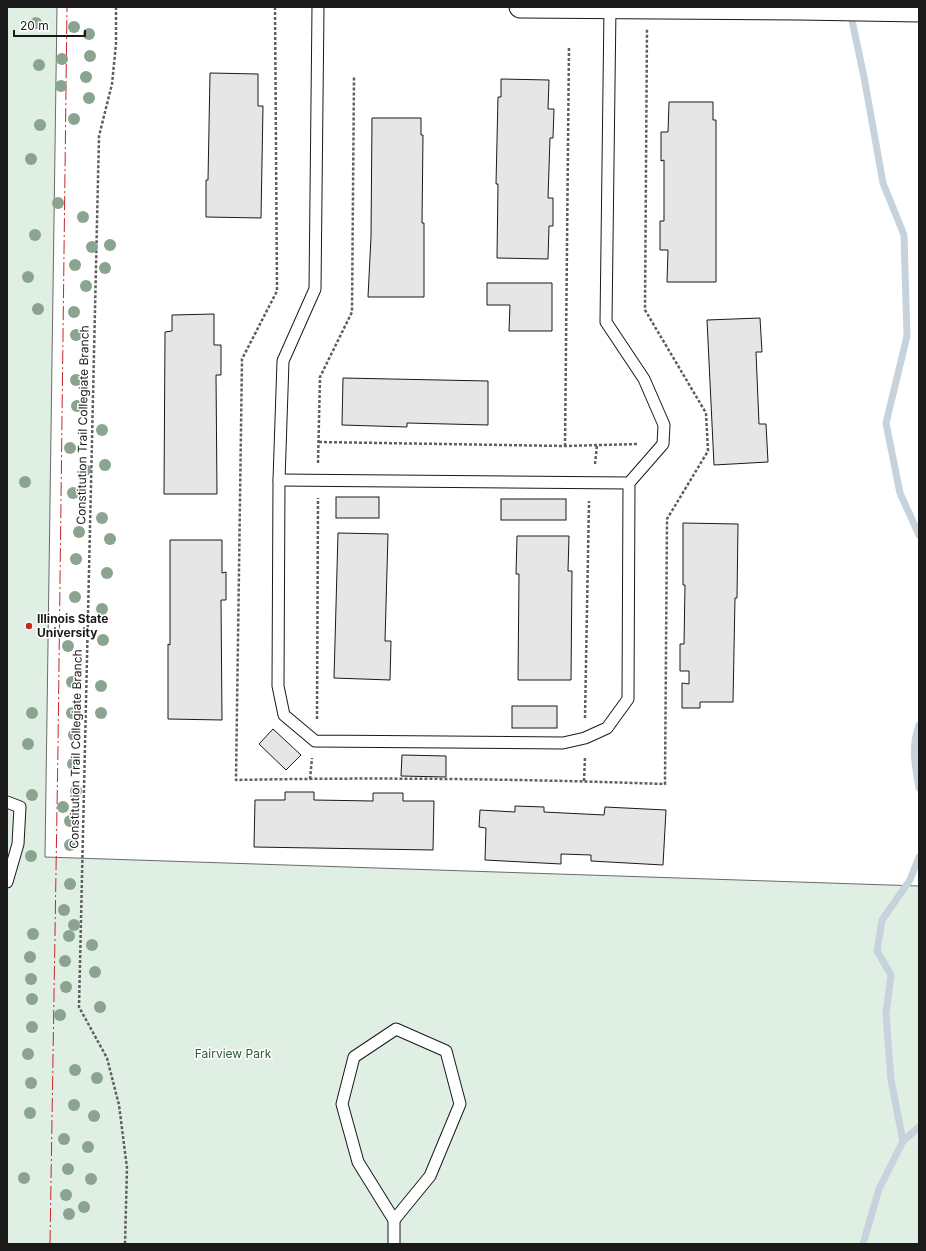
<svg xmlns="http://www.w3.org/2000/svg" width="926" height="1251" font-family="Inter,sans-serif">
<rect width="100%" height="100%" fill="#fff"/>
<path fill="#e0efe3" stroke="#6a6a6a" d="M7,7H57L45,857L919,886V1244H7Z"/>
<g fill="none" stroke-linecap="round" stroke-linejoin="round">
<g stroke="#c6d2dc" stroke-width="7">
<path d="M850,11L864,77L883,183L904,235L907,336L886,423L900,493L919,535"/>
<path d="M919,725C911,748 915,765 919,788"/>
<path d="M903,1141L891,1080L886,1014L891,975L877,951L882,920L910,880L919,857"/>
<path d="M863,1244L879,1189L903,1141L919,1127"/>
</g>
</g>
<g fill="#e6e6e6" stroke="#1a1a1a">
<path d="M210,73L258,74V106H263L261,218L206,217V180H208Z"/>
<path d="M501,79L549,80L548,109H554L553,138H550L548,198H553V226H549L548,259L497,258L498,184H496L498,97H501Z"/>
<path d="M669,102H713V120H716V282H667L668,250H660V221H664V160L661,161V132H668Z"/>
<path d="M372,118H421V135H423L422,223H424V297H368L371,237Z"/>
<path d="M487,283H552V331H509L510,305H487Z"/>
<path d="M214,314V345H221V375H216L217,494H164L165,332L172,331V315Z"/>
<path d="M760,318L762,352H756L759,424H766L768,462L714,465L707,320Z"/>
<path d="M343,378L488,381V425L407,423V427L342,425Z"/>
<rect x="336" y="497" width="43" height="21"/>
<rect x="501" y="499" width="65" height="21"/>
<path d="M683,523L738,524L737,598H735L733,702H700V708H682V683L689,684V671H680V644H684L685,585H683Z"/>
<path d="M338,533L388,534L385,641H391L390,680L334,678Z"/>
<path d="M517,536H569L568,571H572L571,680H518L519,574H516Z"/>
<path d="M170,540H222V573L226,572V600H221L222,720L168,719V644L170,645Z"/>
<rect x="512" y="706" width="45" height="22"/>
<path d="M273,729L301,755L286,770L259,744Z"/>
<path d="M402,755L446,756V777L401,776Z"/>
<path d="M285,792H314V800L373,801V793H403V801H434L433,850L254,847L255,800H285Z"/>
<path d="M515,806L544,807V812L604,815L605,807L666,810L663,865L591,861V855L561,854V864L485,860L486,828L479,827L480,810L515,812Z"/>
</g>
<g fill="none" stroke-linecap="round" stroke-linejoin="round">
<g stroke="#1a1a1a" stroke-width="13">
<g id="service">
<path d="M318,7L315,289L283,361L279,480L278,686L284,715L315,741L563,743L585,738L607,728L628,699L629,483L663,444L664,425L644,379L606,322L610,7"/>
<path d="M279,480L629,483"/>
<path d="M7,802L20,807L18,844L7,882"/>
<path d="M396,1029L446,1051L460,1104L430,1176L394,1220L358,1162L342,1104L354,1057Z"/>
<path d="M394,1244V1220"/>
</g>
</g>
<g stroke="#1a1a1a" stroke-width="23">
<path id="minor" d="M520,7L799,9L919,11"/>
</g>
<g stroke="#5f5f5f" stroke-width="2.5" stroke-dasharray="3 2" stroke-linecap="butt">
<path d="M116,7V44L112,84L99,136L79,1007L107,1058L119,1105L127,1168L125,1244"/>
<path d="M275,7L277,291L242,359L236,780C379,777 523,779 665,784L667,519L708,451L706,413L645,310L647,29"/>
<path d="M319,442L565,446L638,444"/>
<path d="M565,446L569,46"/>
<path d="M318,463L320,377L352,312L354,77"/>
<path d="M595,464L597,445"/>
<path d="M585,718L589,501"/>
<path d="M317,719L318,498"/>
<path d="M310,779L312,758"/>
<path d="M584,781L585,757"/>
</g>
<use href="#service" stroke="#fff" stroke-width="11"/>
<use href="#minor" stroke="#fff" stroke-width="21"/>
<path stroke="#c62828" stroke-width="1" stroke-dasharray="14 3 2 3" stroke-linecap="butt" d="M50,1244L58,747L67,7"/>
</g>
<g fill="#8aa48f">
<circle cx="36" cy="23" r="6"/>
<circle cx="74" cy="27" r="6"/>
<circle cx="89" cy="34" r="6"/>
<circle cx="90" cy="56" r="6"/>
<circle cx="62" cy="59" r="6"/>
<circle cx="39" cy="65" r="6"/>
<circle cx="86" cy="77" r="6"/>
<circle cx="61" cy="86" r="6"/>
<circle cx="89" cy="98" r="6"/>
<circle cx="74" cy="119" r="6"/>
<circle cx="40" cy="125" r="6"/>
<circle cx="31" cy="159" r="6"/>
<circle cx="58" cy="203" r="6"/>
<circle cx="83" cy="217" r="6"/>
<circle cx="35" cy="235" r="6"/>
<circle cx="110" cy="245" r="6"/>
<circle cx="92" cy="247" r="6"/>
<circle cx="75" cy="265" r="6"/>
<circle cx="105" cy="268" r="6"/>
<circle cx="28" cy="277" r="6"/>
<circle cx="86" cy="286" r="6"/>
<circle cx="38" cy="309" r="6"/>
<circle cx="74" cy="312" r="6"/>
<circle cx="76" cy="335" r="6"/>
<circle cx="76" cy="380" r="6"/>
<circle cx="77" cy="406" r="6"/>
<circle cx="102" cy="430" r="6"/>
<circle cx="70" cy="448" r="6"/>
<circle cx="105" cy="465" r="6"/>
<circle cx="85" cy="470" r="6"/>
<circle cx="25" cy="482" r="6"/>
<circle cx="73" cy="493" r="6"/>
<circle cx="102" cy="518" r="6"/>
<circle cx="79" cy="532" r="6"/>
<circle cx="110" cy="539" r="6"/>
<circle cx="76" cy="559" r="6"/>
<circle cx="107" cy="573" r="6"/>
<circle cx="75" cy="597" r="6"/>
<circle cx="102" cy="609" r="6"/>
<circle cx="103" cy="640" r="6"/>
<circle cx="68" cy="646" r="6"/>
<circle cx="72" cy="682" r="6"/>
<circle cx="101" cy="686" r="6"/>
<circle cx="32" cy="713" r="6"/>
<circle cx="72" cy="713" r="6"/>
<circle cx="101" cy="713" r="6"/>
<circle cx="74" cy="735" r="6"/>
<circle cx="28" cy="744" r="6"/>
<circle cx="73" cy="764" r="6"/>
<circle cx="76" cy="791" r="6"/>
<circle cx="32" cy="795" r="6"/>
<circle cx="63" cy="807" r="6"/>
<circle cx="70" cy="821" r="6"/>
<circle cx="70" cy="845" r="6"/>
<circle cx="31" cy="856" r="6"/>
<circle cx="70" cy="884" r="6"/>
<circle cx="64" cy="910" r="6"/>
<circle cx="74" cy="925" r="6"/>
<circle cx="33" cy="934" r="6"/>
<circle cx="69" cy="936" r="6"/>
<circle cx="92" cy="945" r="6"/>
<circle cx="30" cy="957" r="6"/>
<circle cx="65" cy="961" r="6"/>
<circle cx="95" cy="972" r="6"/>
<circle cx="31" cy="979" r="6"/>
<circle cx="66" cy="987" r="6"/>
<circle cx="32" cy="999" r="6"/>
<circle cx="100" cy="1007" r="6"/>
<circle cx="60" cy="1015" r="6"/>
<circle cx="32" cy="1027" r="6"/>
<circle cx="28" cy="1054" r="6"/>
<circle cx="75" cy="1070" r="6"/>
<circle cx="97" cy="1078" r="6"/>
<circle cx="31" cy="1083" r="6"/>
<circle cx="74" cy="1105" r="6"/>
<circle cx="30" cy="1113" r="6"/>
<circle cx="94" cy="1116" r="6"/>
<circle cx="64" cy="1139" r="6"/>
<circle cx="88" cy="1147" r="6"/>
<circle cx="68" cy="1169" r="6"/>
<circle cx="24" cy="1178" r="6"/>
<circle cx="91" cy="1179" r="6"/>
<circle cx="66" cy="1195" r="6"/>
<circle cx="84" cy="1207" r="6"/>
<circle cx="69" cy="1214" r="6"/>
</g>
<circle fill="#c62828" stroke="#fff" stroke-width="1.5" cx="29" cy="626" r="4"/>
<g text-anchor="middle" stroke-width="3" stroke-linejoin="round" paint-order="stroke">
<g font-size="12" fill="#1a1a1a" stroke="#fff">
<text transform="translate(83 425) rotate(-89)" y="4">Constitution Trail Collegiate Branch</text>
<text transform="translate(76 749) rotate(-89)" y="4">Constitution Trail Collegiate Branch</text>
</g>
<g font-size="12" font-weight="bold" fill="#1a1a1a" stroke="#fff" text-anchor="start">
<text x="37" y="623">Illinois State<tspan x="37" dy="14">University</tspan></text>
</g>
<g font-size="12" fill="#2b5a34" stroke="#fff">
<text x="233" y="1058">Fairview Park</text>
</g>
</g>
<rect width="926" height="1251" fill="none" stroke="#1a1a1a" stroke-width="16"/>
<path d="M14 30v6h71v-6" fill="none" stroke="#1a1a1a" stroke-width="2"/>
<text x="20" y="30" font-size="12" fill="#1a1a1a" stroke="#ffffff" stroke-width="3" paint-order="stroke">20 m</text>
</svg>
